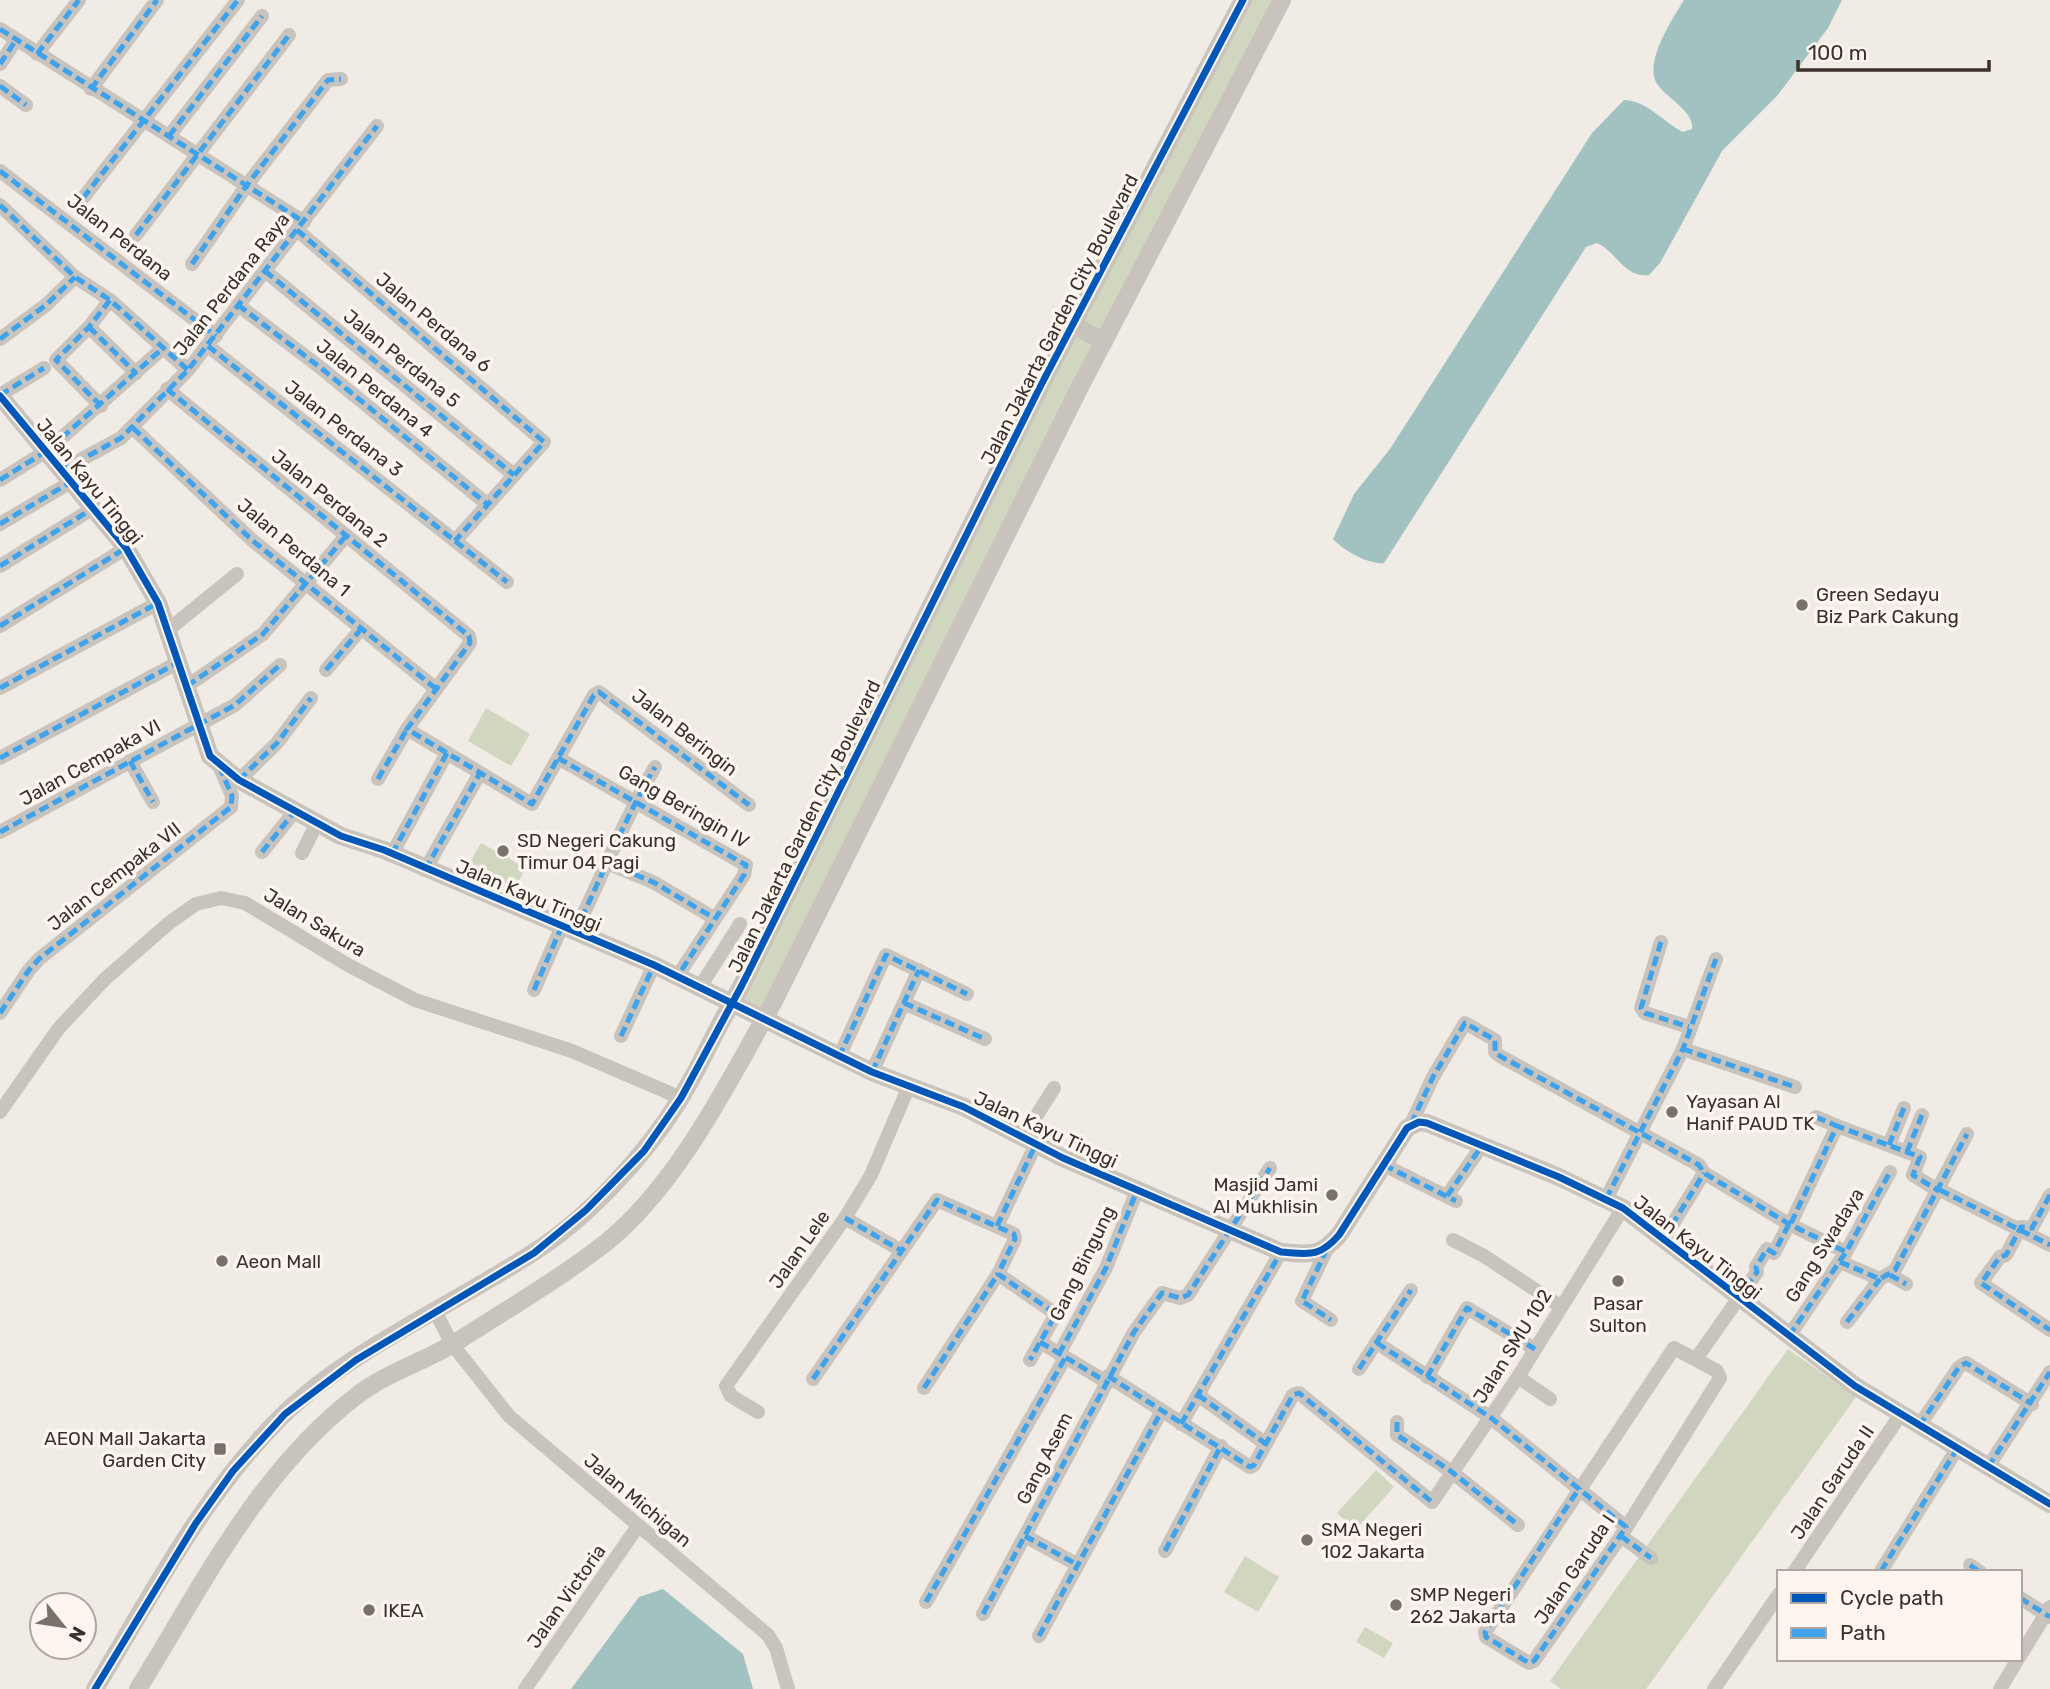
<svg xmlns="http://www.w3.org/2000/svg" width="2050" height="1689" font-family="Rubik,sans-serif">
<rect width="100%" height="100%" fill="#f0ebe5"/>
<g fill="#d1d6bf">
<path d="M1243,0H1282L766,1016L734,1000Z"/>
<path d="M486,708L530,734L511,766L468,741Z"/>
<path d="M481,843L526,868L509,898L464,872Z"/>
<path d="M1788,1349L1856,1397L1646,1689H1561L1550,1681Z"/>
<path d="M1376,1470L1394,1487L1355,1530L1337,1513Z"/>
<path d="M1245,1556L1279,1577L1258,1612L1224,1592Z"/>
<path d="M1365,1627L1393,1643L1384,1658L1356,1642Z"/>
</g>
<g fill="#a1c2c1">
<path d="M1684,0H1842L1828,28L1777,96L1722,151L1660,263L1649,275C1624,278 1617,252 1597,243L1586,247L1384,563C1369,565 1343,550 1333,539L1354,494L1390,449L1592,133L1624,100C1648,101 1663,122 1683,132L1692,129C1695,111 1664,97 1656,82C1645,60 1673,18 1684,0Z"/>
<path d="M663,1589L743,1654L753,1689H571L639,1597Z"/>
</g>
<g fill="none" stroke-linecap="round" stroke-linejoin="round">
<g stroke="#c9c3be" stroke-width="14">
<path d="M0,29L304,222"/>
<path d="M37,54L79,0"/>
<path d="M0,64L16,40"/>
<path d="M0,86L26,105"/>
<path d="M91,89L157,0"/>
<path d="M169,136L262,16"/>
<path d="M0,171L216,336"/>
<path d="M83,198L238,0"/>
<path d="M0,205L75,277L110,300L188,370"/>
<path d="M297,230L544,442L455,541"/>
<path d="M136,235L289,35"/>
<path d="M192,264L247,185L328,80L341,79"/>
<path d="M265,271L514,475"/>
<path d="M238,305L321,368L487,504"/>
<path d="M89,327L136,373"/>
<path d="M0,339L46,305L75,277"/>
<path d="M208,346L507,582"/>
<path d="M167,389L469,636L470,643L407,729L532,804L594,695L599,692L749,805"/>
<path d="M0,395L44,368"/>
<path d="M101,406L56,360L89,327L110,300"/>
<path d="M133,428L253,541L435,688"/>
<path d="M62,470L121,438L188,370L377,126"/>
<path d="M0,480L48,450L162,349"/>
<path d="M0,524L71,482"/>
<path d="M0,566L92,509"/>
<path d="M0,626L126,548"/>
<path d="M168,630L237,574"/>
<path d="M326,670L361,629"/>
<path d="M187,686L263,634L345,537"/>
<path d="M0,688L158,603"/>
<path d="M0,758L179,662"/>
<path d="M558,758L746,865L744,875L677,977"/>
<path d="M130,761L153,802"/>
<path d="M378,779L407,729"/>
<path d="M239,780L277,743L311,698"/>
<path d="M0,832L235,705L280,665"/>
<path d="M262,852L295,811"/>
<path d="M302,853L317,823"/>
<path d="M392,854L447,753"/>
<path d="M607,863L653,882L714,918"/>
<path d="M425,870L480,773"/>
<path d="M575,932C602,876 624,820 655,767"/>
<path d="M1661,942L1641,1008L1645,1013L1689,1027"/>
<path d="M700,987L740,924"/>
<path d="M534,990L562,926"/>
<path d="M904,1003L985,1039"/>
<path d="M0,1013L29,970L39,959L231,807L232,796L220,768"/>
<path d="M621,1036L654,965"/>
<path d="M1683,1049L1795,1087"/>
<path d="M839,1057L886,955L967,994"/>
<path d="M872,1072L919,970"/>
<path d="M0,1112L59,1028L105,979L169,923L196,904L221,898L245,903L348,965L415,1000L572,1051L681,1098"/>
<path d="M1816,1117L1837,1126"/>
<path d="M1411,1124L1433,1077L1465,1023L1495,1040V1052L1500,1056L1699,1165L1704,1173L1789,1224L1846,1252"/>
<path d="M1023,1137L1054,1088"/>
<path d="M1889,1145L1904,1108"/>
<path d="M1907,1152L1922,1115"/>
<path d="M1384,1165L1456,1201"/>
<path d="M1940,1190L2050,1245"/>
<path d="M2050,1195L2032,1228L2021,1227L2006,1255L2000,1257L1981,1283L2050,1330"/>
<path d="M1447,1196L1481,1147"/>
<path d="M1606,1199L1683,1049L1716,959"/>
<path d="M845,1218L902,1251"/>
<path d="M1791,1223L1837,1126L1920,1157L1913,1175L1939,1191"/>
<path d="M997,1226L1036,1144"/>
<path d="M1664,1238L1704,1173"/>
<path d="M1453,1240L1484,1256L1560,1306"/>
<path d="M1327,1249L1302,1301L1331,1320"/>
<path d="M1840,1262L1880,1279L1895,1270L1967,1134"/>
<path d="M1890,1275L1906,1284"/>
<path d="M435,1311L452,1344L509,1416L768,1635L776,1648L788,1689"/>
<path d="M1847,1322L1880,1279"/>
<path d="M1789,1336L1846,1252L1890,1172"/>
<path d="M1040,1342L1105,1381"/>
<path d="M1377,1343L1490,1417L1626,1527"/>
<path d="M1674,1348L1717,1371L1720,1378L1621,1536L1534,1661L1529,1663L1486,1637L1485,1632Z"/>
<path d="M1059,1354L1106,1268L1138,1188"/>
<path d="M1696,1359L1757,1272L1756,1267L1767,1249L1774,1253L1789,1224"/>
<path d="M1359,1369L1411,1290"/>
<path d="M1108,1376L1250,1467L1254,1465L1293,1395L1299,1393L1432,1502L1518,1377L1623,1208"/>
<path d="M1427,1377L1467,1308L1535,1349"/>
<path d="M1518,1377L1550,1399"/>
<path d="M813,1379L937,1200L1014,1234L1015,1239L998,1274L1056,1314L1030,1360"/>
<path d="M924,1388L998,1274"/>
<path d="M1198,1395L1266,1444"/>
<path d="M758,1412L731,1396L726,1386L845,1218L871,1175L909,1086"/>
<path d="M1397,1422V1435L1452,1472L1518,1525"/>
<path d="M1181,1424L1281,1252"/>
<path d="M1919,1426L1959,1367L1966,1363L2032,1404"/>
<path d="M1988,1467L2050,1372"/>
<path d="M1025,1536L1078,1565"/>
<path d="M1621,1536L1651,1558"/>
<path d="M1165,1551L1221,1446"/>
<path d="M1970,1565L1980,1572"/>
<path d="M1881,1571L1957,1449"/>
<path d="M1794,1572L1901,1414"/>
<path d="M2020,1598L2050,1617"/>
<path d="M926,1602L1065,1358"/>
<path d="M983,1614L1134,1332L1162,1293L1180,1298L1188,1295L1270,1168"/>
<path d="M1039,1636L1161,1412"/>
<path d="M2020,1656L2050,1607"/>
<path d="M525,1689L638,1526"/>
<path d="M1714,1689L1779,1594"/>
<path d="M2000,1689L2018,1659"/>
</g>
<g stroke="#c9c3be" stroke-width="18">
<path d="M1073,324L1104,342"/>
<path d="M0,396L126,548L158,603L210,756L239,780L341,836L384,850L654,965L872,1072L964,1107L1063,1158L1281,1252C1309,1254 1319,1258 1339,1235L1407,1128L1419,1122L1427,1123L1559,1177L1623,1208L1855,1386L2050,1504"/>
<path d="M742,985L1041,385L1243,0"/>
<path d="M774,1001L1081,385L1282,0"/>
<path d="M95,1689C152,1594 204,1493 283,1415C350,1350 452,1305 531,1254C587,1219 646,1155 680,1099C697,1072 710,1042 725,1015"/>
<path d="M138,1689C202,1586 258,1472 355,1397C385,1373 426,1361 458,1341C508,1309 561,1278 608,1241C672,1188 718,1102 758,1030"/>
</g>
<g stroke="#c9c3be" stroke-width="18">
<path d="M725,1015L742,985"/>
<path d="M758,1030L774,1001"/>
</g>
<g stroke="#3fa3eb" stroke-width="5" stroke-dasharray="10 5" stroke-linecap="butt">
<path d="M0,29L304,222"/>
<path d="M37,54L79,0"/>
<path d="M0,64L16,40"/>
<path d="M0,86L26,105"/>
<path d="M91,89L157,0"/>
<path d="M169,136L262,16"/>
<path d="M0,171L216,336"/>
<path d="M83,198L238,0"/>
<path d="M0,205L75,277L110,300L188,370"/>
<path d="M297,230L544,442L455,541"/>
<path d="M136,235L289,35"/>
<path d="M192,264L247,185L328,80L341,79"/>
<path d="M265,271L514,475"/>
<path d="M238,305L321,368L487,504"/>
<path d="M89,327L136,373"/>
<path d="M0,339L46,305L75,277"/>
<path d="M208,346L507,582"/>
<path d="M167,389L469,636L470,643L407,729L532,804L594,695L599,692L749,805"/>
<path d="M0,395L44,368"/>
<path d="M101,406L56,360L89,327L110,300"/>
<path d="M133,428L253,541L435,688"/>
<path d="M62,470L121,438L188,370L377,126"/>
<path d="M0,480L48,450L162,349"/>
<path d="M0,524L71,482"/>
<path d="M0,566L92,509"/>
<path d="M0,626L126,548"/>
<path d="M326,670L361,629"/>
<path d="M187,686L263,634L345,537"/>
<path d="M0,688L158,603"/>
<path d="M0,758L179,662"/>
<path d="M558,758L746,865L744,875L677,977"/>
<path d="M130,761L153,802"/>
<path d="M378,779L407,729"/>
<path d="M239,780L277,743L311,698"/>
<path d="M0,832L235,705L280,665"/>
<path d="M262,852L295,811"/>
<path d="M392,854L447,753"/>
<path d="M607,863L653,882L714,918"/>
<path d="M425,870L480,773"/>
<path d="M575,932C602,876 624,820 655,767"/>
<path d="M1661,942L1641,1008L1645,1013L1689,1027"/>
<path d="M534,990L562,926"/>
<path d="M904,1003L985,1039"/>
<path d="M0,1013L29,970L39,959L231,807L232,796L220,768"/>
<path d="M621,1036L654,965"/>
<path d="M1683,1049L1795,1087"/>
<path d="M839,1057L886,955L967,994"/>
<path d="M872,1072L919,970"/>
<path d="M1816,1117L1837,1126"/>
<path d="M1411,1124L1433,1077L1465,1023L1495,1040V1052L1500,1056L1699,1165L1704,1173L1789,1224L1846,1252"/>
<path d="M1889,1145L1904,1108"/>
<path d="M1907,1152L1922,1115"/>
<path d="M1384,1165L1456,1201"/>
<path d="M1940,1190L2050,1245"/>
<path d="M2050,1195L2032,1228L2021,1227L2006,1255L2000,1257L1981,1283L2050,1330"/>
<path d="M1447,1196L1481,1147"/>
<path d="M1606,1199L1683,1049L1716,959"/>
<path d="M845,1218L902,1251"/>
<path d="M1791,1223L1837,1126L1920,1157L1913,1175L1939,1191"/>
<path d="M997,1226L1036,1144"/>
<path d="M1664,1238L1704,1173"/>
<path d="M1327,1249L1302,1301L1331,1320"/>
<path d="M1840,1262L1880,1279L1895,1270L1967,1134"/>
<path d="M1890,1275L1906,1284"/>
<path d="M1737,1299L1757,1272L1756,1267L1767,1249L1774,1253L1789,1224"/>
<path d="M1847,1322L1880,1279"/>
<path d="M1789,1336L1846,1252L1890,1172"/>
<path d="M1040,1342L1105,1381"/>
<path d="M1377,1343L1490,1417L1626,1527L1534,1661L1529,1663L1486,1637L1485,1632L1580,1487"/>
<path d="M1059,1354L1106,1268L1138,1188"/>
<path d="M1359,1369L1411,1290"/>
<path d="M1108,1376L1250,1467L1254,1465L1293,1395L1299,1393L1432,1502"/>
<path d="M1427,1377L1467,1308L1535,1349"/>
<path d="M813,1379L937,1200L1014,1234L1015,1239L998,1274L1056,1314L1030,1360"/>
<path d="M924,1388L998,1274"/>
<path d="M1198,1395L1266,1444"/>
<path d="M1397,1422V1435L1452,1472L1518,1525"/>
<path d="M1181,1424L1281,1252"/>
<path d="M1919,1426L1959,1367L1966,1363L2032,1404"/>
<path d="M1988,1467L2050,1372"/>
<path d="M1025,1536L1078,1565"/>
<path d="M1621,1536L1651,1558"/>
<path d="M1165,1551L1221,1446"/>
<path d="M1970,1565L1980,1572"/>
<path d="M1881,1571L1957,1449"/>
<path d="M2020,1598L2050,1617"/>
<path d="M926,1602L1065,1358"/>
<path d="M983,1614L1134,1332L1162,1293L1180,1298L1188,1295L1270,1168"/>
<path d="M1039,1636L1161,1412"/>
</g>
<g stroke="#fbf5ee" stroke-width="11">
<g id="cycleway">
<path d="M0,396L126,548L158,603L210,756L239,780L341,836L384,850L654,965L872,1072L964,1107L1063,1158L1281,1252C1309,1254 1319,1258 1339,1235L1407,1128L1419,1122L1427,1123L1559,1177L1623,1208L1855,1386L2050,1504"/>
<path d="M95,1689L196,1523L233,1471L285,1414L356,1360L534,1253L586,1210L644,1151L681,1098L742,985L1041,385L1243,0"/>
</g>
</g>
<use href="#cycleway" stroke="#0057b8" stroke-width="7"/>
</g>
<g fill="#7a716c" stroke="#fbf5ee" stroke-width="2.5">
<circle cx="1802" cy="605" r="7"/>
<circle cx="503" cy="851" r="7"/>
<circle cx="1672" cy="1112" r="7"/>
<circle cx="1332" cy="1195" r="7"/>
<circle cx="222" cy="1261" r="7"/>
<circle cx="1618" cy="1281" r="7"/>
<rect x="213" y="1442" width="14" height="14" rx="3.5"/>
<circle cx="1307" cy="1540" r="7"/>
<circle cx="1396" cy="1605" r="7"/>
<circle cx="369" cy="1610" r="7"/>
</g>
<g text-anchor="middle" stroke-width="7" stroke-linejoin="round" paint-order="stroke">
<g font-size="19" fill="#3b302b" stroke="#fbf5ee">
<text transform="translate(120 237) rotate(38)" y="7">Jalan Perdana</text>
<text transform="translate(231 284) rotate(-52)" y="7">Jalan Perdana Raya</text>
<text transform="translate(1059 319) rotate(-63)" y="7">Jalan Jakarta Garden City Boulevard</text>
<text transform="translate(434 322) rotate(40)" y="7">Jalan Perdana 6</text>
<text transform="translate(402 358) rotate(39)" y="7">Jalan Perdana 5</text>
<text transform="translate(375 388) rotate(39)" y="7">Jalan Perdana 4</text>
<text transform="translate(344 428) rotate(38)" y="7">Jalan Perdana 3</text>
<text transform="translate(90 481) rotate(51)" y="7">Jalan Kayu Tinggi</text>
<text transform="translate(330 498) rotate(39)" y="7">Jalan Perdana 2</text>
<text transform="translate(294 547) rotate(40)" y="7">Jalan Perdana 1</text>
<text transform="translate(685 732) rotate(38)" y="7">Jalan Beringin</text>
<text transform="translate(90 762) rotate(-29)" y="7">Jalan Cempaka VI</text>
<text transform="translate(684 806) rotate(30)" y="7">Gang Beringin IV</text>
<text transform="translate(804 826) rotate(-64)" y="7">Jalan Jakarta Garden City Boulevard</text>
<text transform="translate(114 876) rotate(-38)" y="7">Jalan Cempaka VII</text>
<text transform="translate(529 895) rotate(23)" y="7">Jalan Kayu Tinggi</text>
<text transform="translate(315 922) rotate(31)" y="7">Jalan Sakura</text>
<text transform="translate(1046 1129) rotate(25)" y="7">Jalan Kayu Tinggi</text>
<text transform="translate(1824 1245) rotate(-58)" y="7">Gang Swadaya</text>
<text transform="translate(1698 1247) rotate(38)" y="7">Jalan Kayu Tinggi</text>
<text transform="translate(799 1249) rotate(-55)" y="7">Jalan Lele</text>
<text transform="translate(1082 1263) rotate(-64)" y="7">Gang Bingung</text>
<text transform="translate(1512 1346) rotate(-58)" y="7">Jalan SMU 102</text>
<text transform="translate(1044 1458) rotate(-63)" y="7">Gang Asem</text>
<text transform="translate(1832 1482) rotate(-56)" y="7">Jalan Garuda II</text>
<text transform="translate(638 1500) rotate(40)" y="7">Jalan Michigan</text>
<text transform="translate(1574 1569) rotate(-56)" y="7">Jalan Garuda I</text>
<text transform="translate(566 1596) rotate(-55)" y="7">Jalan Victoria</text>
</g>
<g font-size="19" fill="#3b302b" stroke="#fbf5ee" text-anchor="start">
<text x="1816" y="601">Green Sedayu<tspan x="1816" dy="22">Biz Park Cakung</tspan></text>
<text x="517" y="847">SD Negeri Cakung<tspan x="517" dy="22">Timur 04 Pagi</tspan></text>
<text x="1686" y="1108">Yayasan Al<tspan x="1686" dy="22">Hanif PAUD TK</tspan></text>
<text x="1318" y="1191" text-anchor="end">Masjid Jami<tspan x="1318" dy="22">Al Mukhlisin</tspan></text>
<text x="236" y="1268">Aeon Mall</text>
<text x="1618" y="1310" text-anchor="middle">Pasar<tspan x="1618" dy="22">Sulton</tspan></text>
<text x="206" y="1445" text-anchor="end">AEON Mall Jakarta<tspan x="206" dy="22">Garden City</tspan></text>
<text x="1321" y="1536">SMA Negeri<tspan x="1321" dy="22">102 Jakarta</tspan></text>
<text x="1410" y="1601">SMP Negeri<tspan x="1410" dy="22">262 Jakarta</tspan></text>
<text x="383" y="1617">IKEA</text>
</g>
</g>
<rect x="1777" y="1570" width="245" height="91" fill="#fbf5ee" stroke="#aea6a0" stroke-width="2"/>
<rect x="1791" y="1593" width="35" height="10" fill="#0057b8" stroke="#aea6a0" stroke-width="2"/>
<text x="1840" y="1605" font-size="21" fill="#3b302b">Cycle path</text>
<rect x="1791" y="1628" width="35" height="10" fill="#3fa3eb" stroke="#aea6a0" stroke-width="2"/>
<text x="1840" y="1640" font-size="21" fill="#3b302b">Path</text>
<g transform="translate(63 1626) rotate(120)"><circle r="33" fill="#fbf5ee" stroke="#aea6a0" stroke-width="2"/>
<path d="M0-5L12 26L0 18L-12 26Z" fill="#7a716c"/>
<text y="-10" font-size="19" font-weight="bold" text-anchor="middle" fill="#3b302b">N</text>
</g>
<path d="M1798 60v10h191v-10" fill="none" stroke="#3b302b" stroke-width="3.5"/>
<text x="1808" y="60" font-size="21" fill="#3b302b" stroke="#fbf5ee" stroke-width="5" paint-order="stroke">100 m</text>
</svg>
